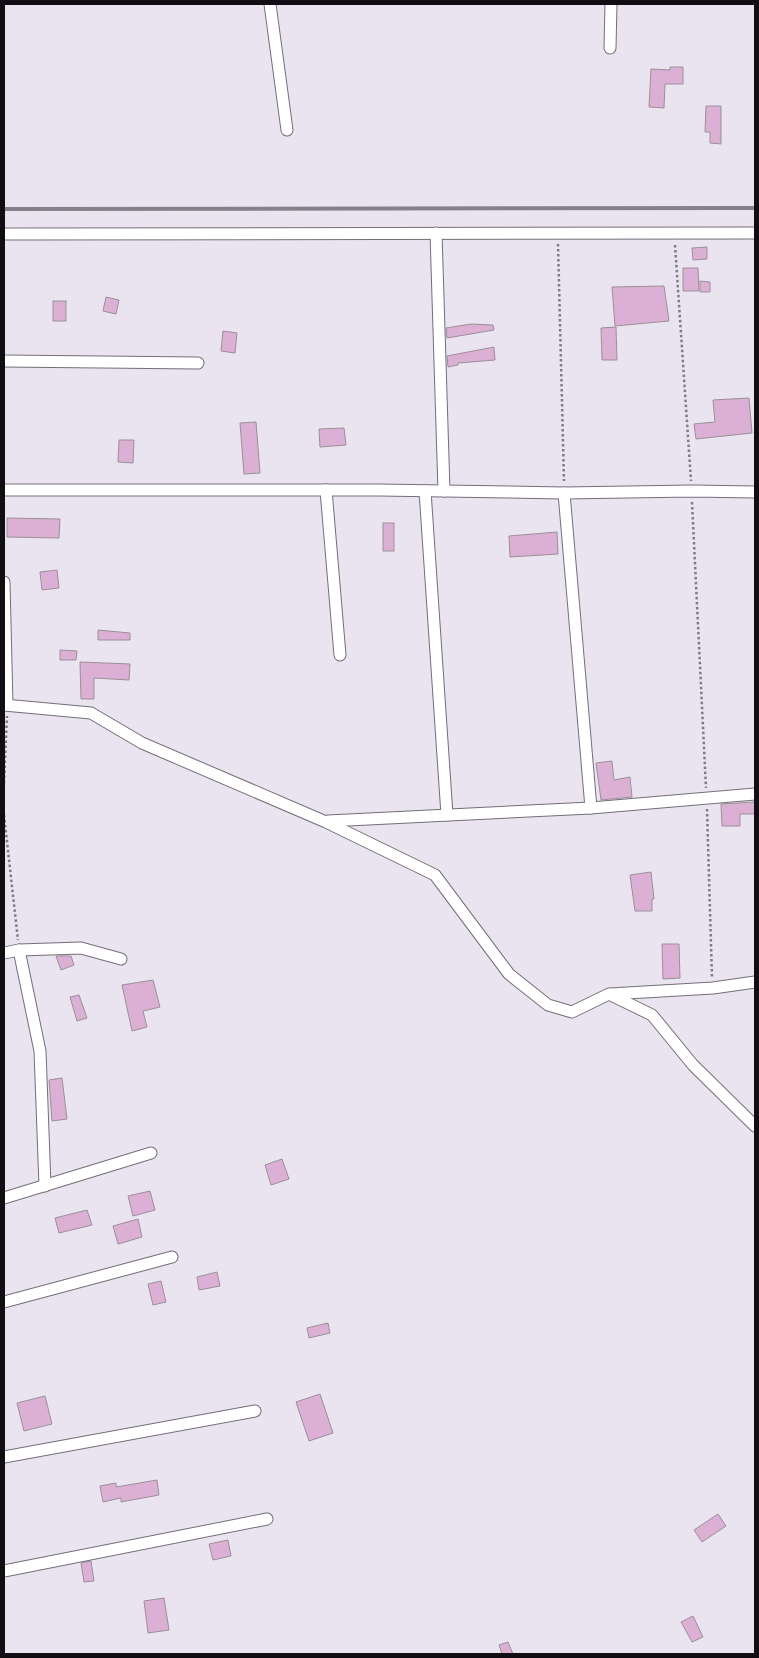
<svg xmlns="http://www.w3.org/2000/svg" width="759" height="1658" font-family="Quicksand,sans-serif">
<rect width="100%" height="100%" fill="#eae4f0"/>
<g fill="#dcb0d5" stroke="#9a9098">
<path d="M670,67H683V84H665L664,108L649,107L651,69L670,70Z"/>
<path d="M706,106H721V144L710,143V132H705Z"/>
<path d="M707,247V259L693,260L692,248Z"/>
<path d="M683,268H698L699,291H683Z"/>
<path d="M700,281L710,282V292H700Z"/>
<path d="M664,286L669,321L615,326L612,287Z"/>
<path d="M106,297L119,300L116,314L103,311Z"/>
<rect x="53" y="301" width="13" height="20"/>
<path d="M471,324L493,325L494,330L447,338L446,328Z"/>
<path d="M616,327L617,360H602L601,328Z"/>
<path d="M223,331L237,333L235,353L221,351Z"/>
<path d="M494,347L495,360L458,363V365L448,367L447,356Z"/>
<path d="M749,398L752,433L696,439L694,424L715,422L713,400Z"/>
<path d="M256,422L260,473L244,474L240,423Z"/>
<path d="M344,428L346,445L320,447L319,429Z"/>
<path d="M119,440H134L133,463L118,462Z"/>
<path d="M7,518L60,519L59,538L7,537Z"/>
<rect x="383" y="523" width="11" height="28"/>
<path d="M557,532L558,554L510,557L509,536Z"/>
<path d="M57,570L59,588L42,590L40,572Z"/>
<path d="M98,630L130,633V640H98Z"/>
<path d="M60,650L77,651L76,660H60Z"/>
<path d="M80,662L130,664L129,680L94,678V699H81Z"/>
<path d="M612,761L614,780L630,777L632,797L601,800L596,763Z"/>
<path d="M755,802V814H740V826H722L721,804Z"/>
<path d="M651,872L654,899H652V911H635L630,875Z"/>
<path d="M662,944H679L680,978L663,979Z"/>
<path d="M56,956H71L74,965L61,970Z"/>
<path d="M153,980L160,1007L143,1011L147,1027L132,1031L122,985Z"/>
<path d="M79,995L87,1018L77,1021L70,997Z"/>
<path d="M62,1078L67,1119L52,1121L49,1080Z"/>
<path d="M282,1159L289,1179L271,1185L265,1165Z"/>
<path d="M150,1191L155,1210L133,1216L128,1196Z"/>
<path d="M87,1210L92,1225L59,1233L55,1218Z"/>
<path d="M138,1219L142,1237L118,1244L113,1226Z"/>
<path d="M217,1272L220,1286L199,1290L197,1277Z"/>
<path d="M161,1281L166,1302L153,1305L148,1284Z"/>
<path d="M328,1323L330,1333L309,1338L307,1328Z"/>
<path d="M320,1394L333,1433L309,1441L296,1402Z"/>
<path d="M45,1396L52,1424L24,1431L17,1403Z"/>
<path d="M157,1480L159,1495L121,1502V1498L103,1502L100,1486L116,1483V1487Z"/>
<path d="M718,1514L726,1526L702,1542L694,1530Z"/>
<path d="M228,1540L231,1556L213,1560L209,1544Z"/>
<path d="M91,1561L94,1581L84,1582L81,1563Z"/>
<path d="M164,1598L169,1630L148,1633L144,1601Z"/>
<path d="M693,1616L703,1637L692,1642L681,1622Z"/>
<path d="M508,1642L513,1654H502L499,1645Z"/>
</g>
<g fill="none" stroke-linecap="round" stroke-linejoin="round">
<g stroke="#736e78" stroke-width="13">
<g id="minor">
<path d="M270,4L287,130"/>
<path d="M610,48L611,4"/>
<path d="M436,233L444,491"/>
<path d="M4,234L755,233"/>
<path d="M4,361L198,363"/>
<path d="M4,490H379L564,493L692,491L755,492"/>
<path d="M326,490L340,655"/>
<path d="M425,491L447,815"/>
<path d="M564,493L591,808"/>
<path d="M4,582L7,705"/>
<path d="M4,705L91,713L142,743L326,822L435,875L509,974L548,1005L572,1012L609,994L652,1015L693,1065L755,1126"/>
<path d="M328,821L591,808L755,794"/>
<path d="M19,950L40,1051L45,1186"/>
<path d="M4,953L19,950L81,948L121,959"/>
<path d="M610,994L713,988L755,982"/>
<path d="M4,1198L151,1153"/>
<path d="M4,1302L172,1257"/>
<path d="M4,1457L255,1411"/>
<path d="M4,1571L267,1519"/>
</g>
</g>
<g stroke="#7f7b83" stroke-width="2.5" stroke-dasharray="2.5 2.5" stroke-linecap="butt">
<path d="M558,244L564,481"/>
<path d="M675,245L691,481"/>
<path d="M692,502L706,788"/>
<path d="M4,783L7,716"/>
<path d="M707,809L712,978"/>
<path d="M4,815L18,940"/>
</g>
<use href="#minor" stroke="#fff" stroke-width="11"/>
<path stroke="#858189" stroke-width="4" d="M4,209L755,208"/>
</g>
<rect width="759" height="1658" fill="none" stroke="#100e12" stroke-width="10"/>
</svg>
